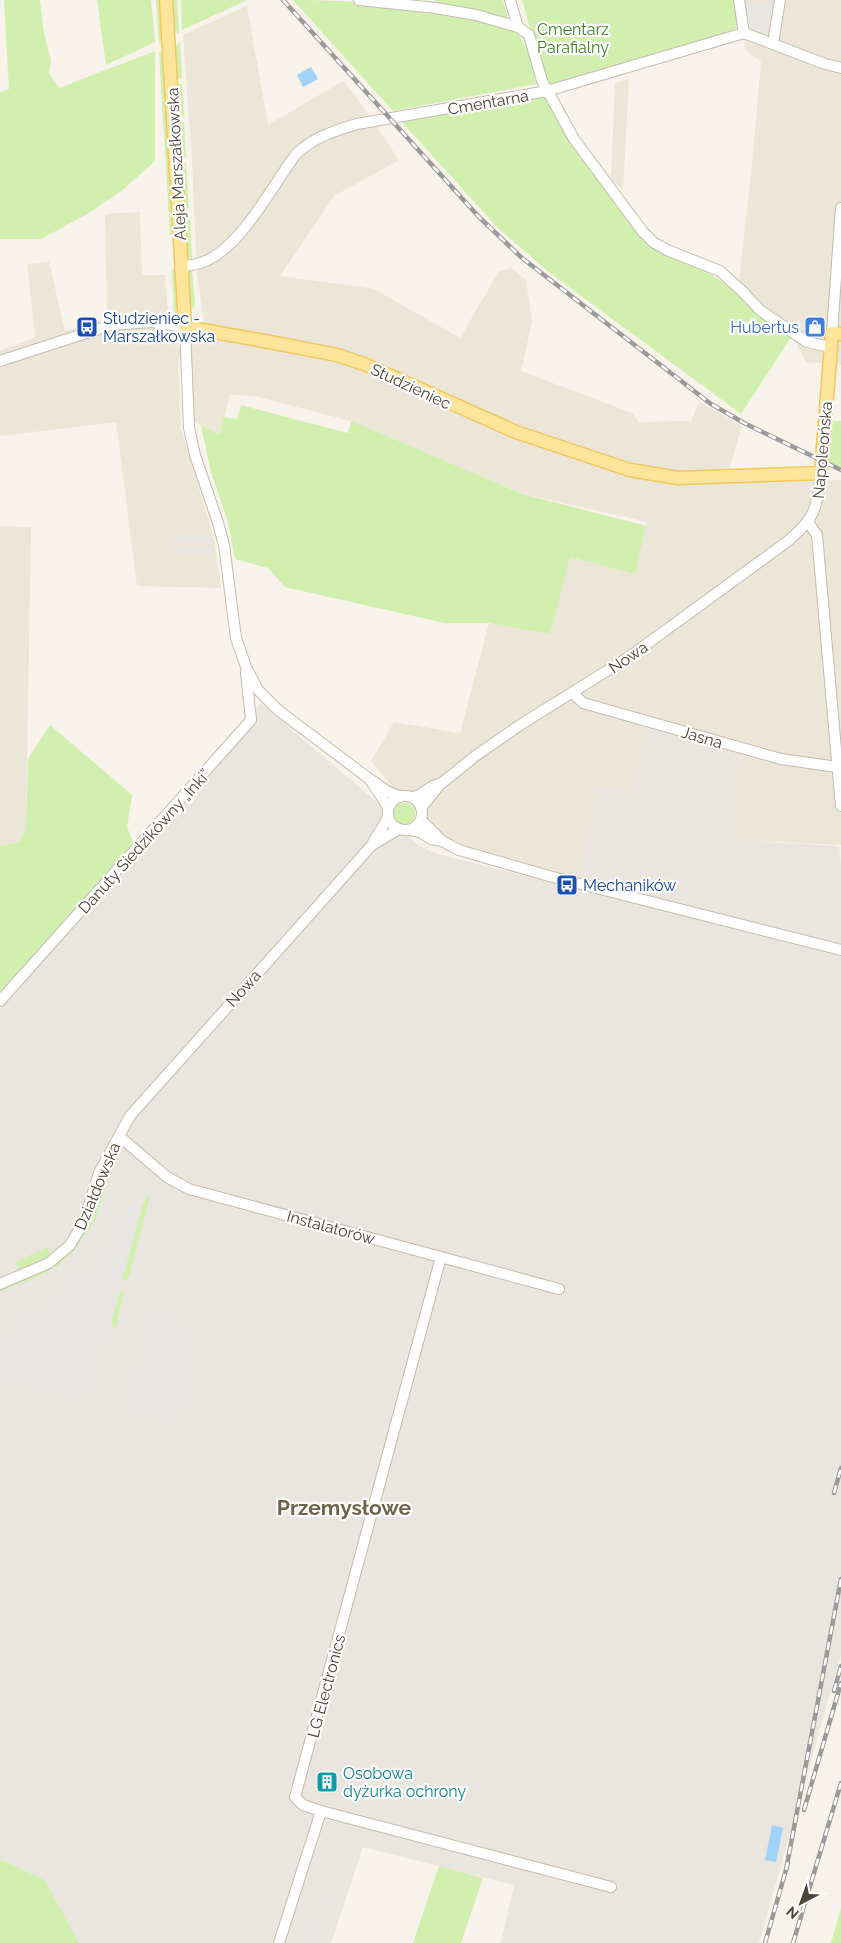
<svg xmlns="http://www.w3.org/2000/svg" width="841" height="1943" font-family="Raleway,sans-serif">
<rect width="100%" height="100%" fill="#f7f3ea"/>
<g fill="#ebe6d8">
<path d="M741,0H841V365L806,362L791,334L766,318L732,290L739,281L753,154L761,62L745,50Z"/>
<path d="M247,6L268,125L343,81L354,94L399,160L334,196L280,276L374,289L460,338L499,271L512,268L526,280L532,322L521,371L632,413L639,422L691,421L699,402L742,426L725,484L770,481L841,480V845L733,840L740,749L646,726L633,791L598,788L578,879L444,839L403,799L371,761L394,722L460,733L489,623L550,634L569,557L635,574L647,522L524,494L347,420L258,397L230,394L220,435L193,421L189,342L194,334L206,336L197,275L192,161L183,35Z"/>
<path d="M629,79L623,191L611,177L615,83Z"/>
<path d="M140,212L142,275H165L168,315L167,332L177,333V347L180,349L181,359H178L181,429L214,538L221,588L137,586L116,422L0,436V351L35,337L27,264L49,262L65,331L107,320L105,214Z"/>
<path d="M0,526L31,527L26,827L20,842L0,846Z"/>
</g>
<path fill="#e9e5df" d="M261,703L386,810L415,843L434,853L576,889L598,787L633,791L646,726L740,749L733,840L839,846L841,867V1655L759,1943H501L514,1885L363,1847L331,1943H79L45,1880L0,1859V1008L135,847Z"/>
<g fill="#d1efaf">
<path d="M4,0H40L44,33L51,61L49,73L59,88L155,51V161L125,188L91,212L41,239H0V92L9,89Z"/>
<path d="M97,0H151L155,42L106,65Z"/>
<path d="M156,0H162L163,40L159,44Z"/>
<path d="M170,0H177L179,34L174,31Z"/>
<path d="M181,0H247L182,30Z"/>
<path d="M293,0C358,0 431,6 494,24C500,26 511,27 515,31C529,44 531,66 536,84L393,111Z"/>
<path d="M434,0H503L508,20L476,10L439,4Z"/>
<path d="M522,0H734L739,25L726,38L551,84L545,81Z"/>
<path d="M180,42L182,78H175V47Z"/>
<path d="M159,52L163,53L174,235H170Z"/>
<path d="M182,84L184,116L179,117L178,115L176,85Z"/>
<path d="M546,96L654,247L702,269L720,280L766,318L792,336L741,414L550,273L498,228L400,120Z"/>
<path d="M180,122H184L186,157H182L180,155L178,124Z"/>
<path d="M181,163H186L189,208H184Z"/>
<path d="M188,214L190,215L192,260L186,256L183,215Z"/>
<path d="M172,269H177L178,308L174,314Z"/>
<path d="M192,269L195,306L193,308H188L187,274Z"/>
<path d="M241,405L348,433L351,421L523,494L646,526L635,574L570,557L550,634L489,623H444L285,587L268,568L235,559L228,522L211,472L201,425L220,435L224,417L237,419Z"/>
<path d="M833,421H841V467L829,462Z"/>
<path d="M50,725L132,795L127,827L135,847L0,1005V846L20,842L26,827L28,759Z"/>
<circle cx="404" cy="814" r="11"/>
<path d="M125,1151L117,1156L114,1160L96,1218L74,1251L60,1264L44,1274L0,1292V1288L49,1268L76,1241L94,1213L113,1159L117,1154Z"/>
<path d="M151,1192L129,1277L127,1280L122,1281L143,1204Z"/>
<path d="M47,1247L50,1254L46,1260L21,1270L18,1268L16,1262Z"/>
<path d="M119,1287L124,1292L116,1326L113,1328L111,1317Z"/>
<path d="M0,1859L45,1880L79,1943H0Z"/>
<path d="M439,1866L483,1878L461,1943H413Z"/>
<path d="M841,1908V1943H831Z"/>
</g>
<g fill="#e8e6e2">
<path d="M739,3L774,5L767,41L744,33Z"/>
<path d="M172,535L211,536V542L172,541Z"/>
<path d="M172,547L214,549V554L172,553Z"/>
<path d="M218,1185L286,1203L284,1208L217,1191Z"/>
<path d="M122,1203L139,1208L120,1284L122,1286L87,1403L0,1379V1335L6,1336L14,1313L27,1305L51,1311L57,1291L67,1281L71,1267L90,1271L97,1243L110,1246Z"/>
<path d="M290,1204L361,1223L359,1229L289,1210Z"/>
<path d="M150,1305L166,1310L172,1306L199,1353L180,1428L122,1412Z"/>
<path d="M337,1881L317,1943H302L317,1898Z"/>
</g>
<g fill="#a1d3f9">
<path d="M311,67L318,79L303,87L297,75Z"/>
<path d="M772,1825L783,1828L776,1862L765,1860Z"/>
</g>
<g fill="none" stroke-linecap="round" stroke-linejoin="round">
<g stroke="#c4bcac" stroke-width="12">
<g id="minor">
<path d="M359,0L436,8L476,15L518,27"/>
<path d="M510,0L518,27L529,35L542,81L574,139L643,232L653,242L667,250L720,271L742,291L761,311L807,342L830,347"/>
<path d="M739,0L744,33"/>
<path d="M773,43L780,0"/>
<path d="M182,267C191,265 200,264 208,260C243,243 273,185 296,154C314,137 334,131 357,124L547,91L744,33L825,64L841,68"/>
<path d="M832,333L841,208"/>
<path d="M0,361L111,325L151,322L185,327L189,428L195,455L218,523L224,545L236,638L246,667L258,690L278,710L371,780C381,786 389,795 401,796"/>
<path d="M808,522L817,535L841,806"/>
<path d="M573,693L583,703L781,759L837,767"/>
<path d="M371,781L388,807"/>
<circle cx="405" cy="813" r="17"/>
<path d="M411,797L418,796L433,786L442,783L474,757L520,725L629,657L788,541C817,517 816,508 821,473"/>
<path d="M421,808L441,783"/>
<path d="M421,820L442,841"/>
<path d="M410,830L420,832L431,839L442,841L459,850L549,876L841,950"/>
<path d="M372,845L399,829"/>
<path d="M0,1001L251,720L246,673"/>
<path d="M119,1136L167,1177L189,1189L559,1289"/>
<path d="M441,1257L295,1797L303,1805L321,1811L611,1887"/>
<path d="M0,1284L49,1263L70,1245L79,1230L86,1215L99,1173L130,1116L372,845C376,834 385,827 388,816"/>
<path d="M279,1943L321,1811"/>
</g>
</g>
<g stroke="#f1c85e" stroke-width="15">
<path id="major" d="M166,0L185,327L259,340L337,355L364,364L516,432L630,470L678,478L821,473L832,333L841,334"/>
</g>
<use href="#minor" stroke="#fff" stroke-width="10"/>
<use href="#major" stroke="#ffe59b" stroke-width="12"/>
<g stroke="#9a9a9a" stroke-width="4.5">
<g id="rail">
<path d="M283,0L478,216L522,258L711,404L744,423L841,470"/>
<path d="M834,1493L841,1468"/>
<path d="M834,1691L841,1666"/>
<path d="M804,1810L841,1683"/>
<path d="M786,1870L841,1579"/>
<path d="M765,1943L788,1863"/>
<path d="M793,1943L841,1783"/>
</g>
</g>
<use href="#rail" stroke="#fff" stroke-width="2.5" stroke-dasharray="8" stroke-linecap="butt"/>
</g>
<defs>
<g id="bus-square" transform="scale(1.125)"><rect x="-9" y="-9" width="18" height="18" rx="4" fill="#1a4fb4" stroke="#fff"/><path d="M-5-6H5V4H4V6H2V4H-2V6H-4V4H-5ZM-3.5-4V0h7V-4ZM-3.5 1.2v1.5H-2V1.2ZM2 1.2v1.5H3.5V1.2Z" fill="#fff"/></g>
<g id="shop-square" transform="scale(1.125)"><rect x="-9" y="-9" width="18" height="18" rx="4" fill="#3f7fe0" stroke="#fff"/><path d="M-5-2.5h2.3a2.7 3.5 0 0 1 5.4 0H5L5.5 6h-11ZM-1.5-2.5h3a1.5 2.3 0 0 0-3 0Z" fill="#fff"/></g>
<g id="building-square" transform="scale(1.125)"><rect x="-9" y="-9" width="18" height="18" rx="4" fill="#0f9aa8" stroke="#fff"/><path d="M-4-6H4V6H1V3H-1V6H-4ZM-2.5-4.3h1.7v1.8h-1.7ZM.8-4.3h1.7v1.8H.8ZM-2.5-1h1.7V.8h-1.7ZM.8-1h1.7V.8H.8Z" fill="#fff"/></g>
</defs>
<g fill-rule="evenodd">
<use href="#bus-square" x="87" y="327"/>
<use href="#shop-square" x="815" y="327"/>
<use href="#bus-square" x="567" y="885"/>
<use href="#building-square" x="327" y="1782"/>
</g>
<g text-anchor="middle" stroke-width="4.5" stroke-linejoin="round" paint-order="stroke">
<g font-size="16" fill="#438021" stroke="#fff">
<text x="573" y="35">Cmentarz<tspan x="573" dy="18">Parafialny</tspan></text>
</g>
<g font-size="16" fill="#4c4437" stroke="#fff">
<text transform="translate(488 102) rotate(-10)" y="6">Cmentarna</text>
<text transform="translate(176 164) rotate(-93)" y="6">Aleja Marszałkowska</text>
<text transform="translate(411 386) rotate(25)" y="6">Studzieniec</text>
<text transform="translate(822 450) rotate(-85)" y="6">Napoleońska</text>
<text transform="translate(628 657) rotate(-34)" y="6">Nowa</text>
<text transform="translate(702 737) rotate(16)" y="6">Jasna</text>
<text transform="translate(144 841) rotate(-48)" y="6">Danuty Siedzikówny „Inki”</text>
<text transform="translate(243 988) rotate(-48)" y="6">Nowa</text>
<text transform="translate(97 1186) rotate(-67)" y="6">Działdowska</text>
<text transform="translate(331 1227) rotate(15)" y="6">Instalatorów</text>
<text transform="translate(326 1686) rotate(-75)" y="6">LG Electronics</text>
</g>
<g font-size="16" fill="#164399" stroke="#fff" text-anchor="start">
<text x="103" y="324">Studzieniec -<tspan x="103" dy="18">Marszałkowska</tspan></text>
<text x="583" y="891">Mechaników</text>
</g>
<g font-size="16" fill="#366cbe" stroke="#fff" text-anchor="end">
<text x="799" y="333">Hubertus</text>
</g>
<g font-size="16" fill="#0d838f" stroke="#fff" text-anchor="start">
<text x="343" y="1779">Osobowa<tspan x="343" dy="18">dyżurka ochrony</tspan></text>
</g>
<g font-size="21" font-weight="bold" fill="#70634d" stroke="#fff">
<text x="344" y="1515">Przemysłowe</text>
</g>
</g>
<g transform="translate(801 1903) rotate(221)" stroke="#ffffff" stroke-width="4" paint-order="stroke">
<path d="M0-4L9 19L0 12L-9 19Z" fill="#4c4437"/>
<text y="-8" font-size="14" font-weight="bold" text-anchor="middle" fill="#4c4437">N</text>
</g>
</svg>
